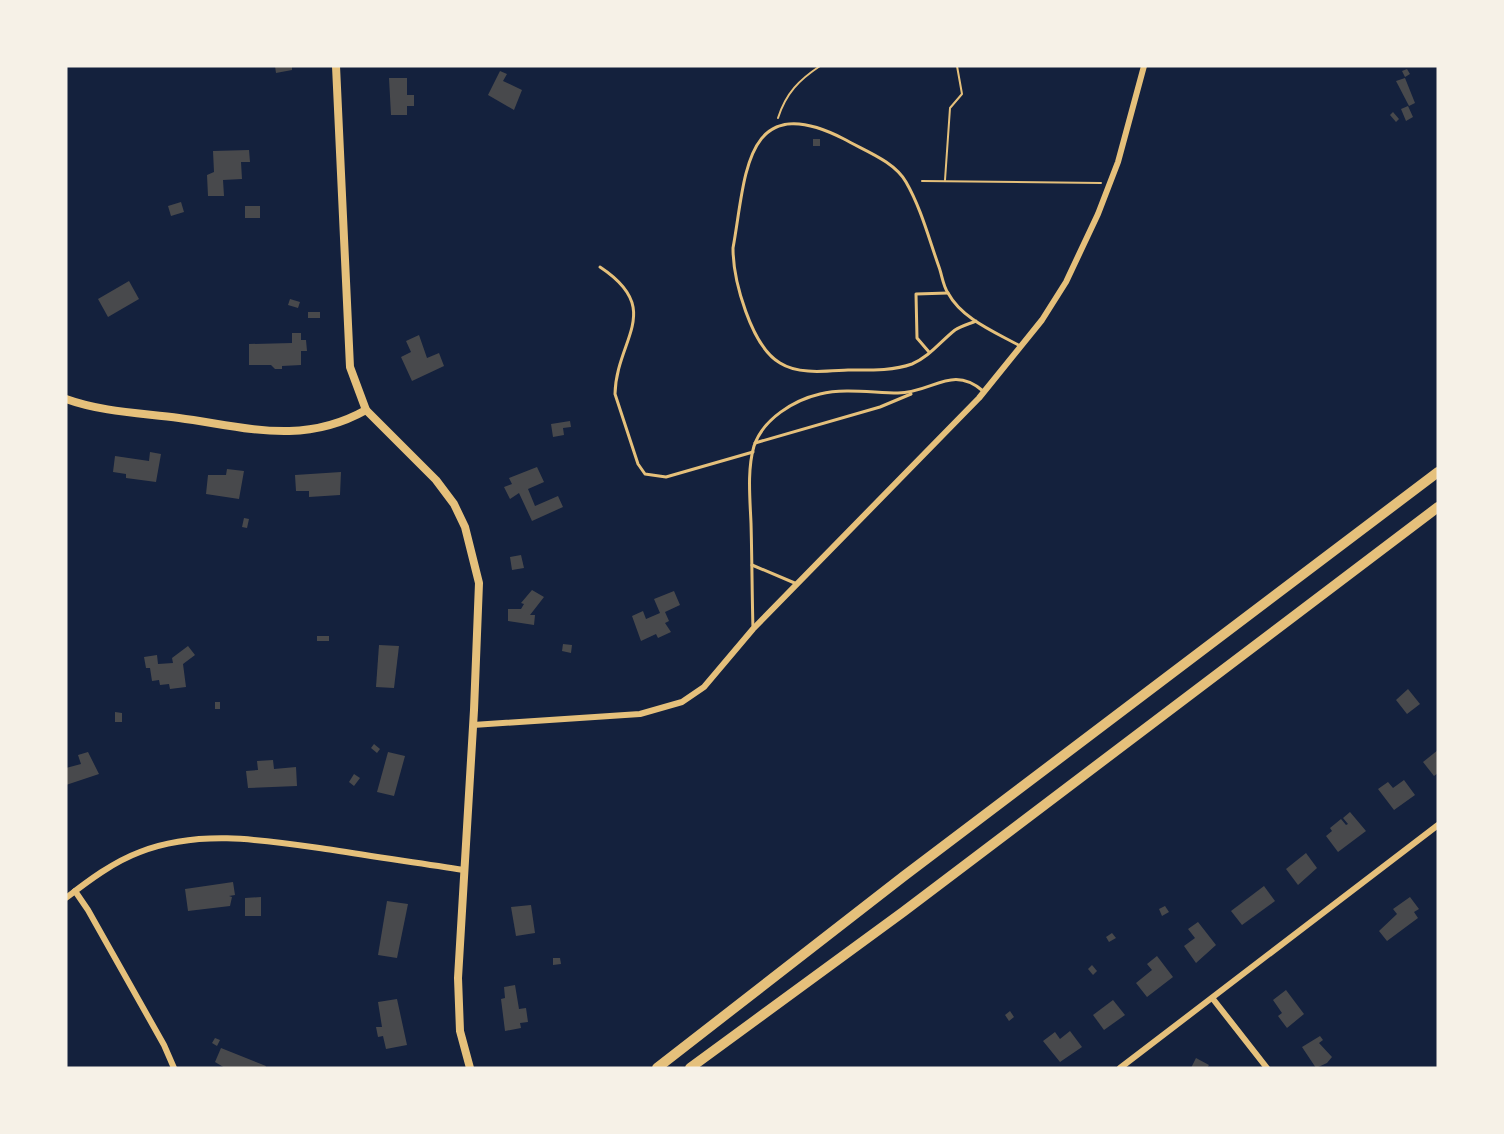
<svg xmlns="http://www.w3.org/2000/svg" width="1504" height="1134" font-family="'Fira Sans',sans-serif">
<rect width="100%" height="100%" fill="#14213d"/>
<g fill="#48494c">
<path d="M275,66H292V70L276,73Z"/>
<path d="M1407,69L1410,74L1405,77L1402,71Z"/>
<path d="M500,71L507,74L503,81L522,90L514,110L488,95Z"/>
<path d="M389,78H407V95H414V106H407V115H391Z"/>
<path d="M1405,78L1415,103L1409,106L1396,81Z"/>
<path d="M1408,106L1413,117L1406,121L1401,109Z"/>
<path d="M1393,112L1399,119L1396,122L1390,115Z"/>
<rect x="813" y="139" width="7" height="7"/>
<path d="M249,150L250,162H241L242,179L223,180L224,196H208L207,175L214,172L213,151Z"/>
<path d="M181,202L184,212L171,216L168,206Z"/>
<rect x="245" y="206" width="15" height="12"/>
<path d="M129,281L139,299L108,317L98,299Z"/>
<path d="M290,299L300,302L298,308L288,305Z"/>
<rect x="308" y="312" width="12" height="6"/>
<path d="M292,333H301V340H306L307,351H301V365L282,366V369H275L271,365H249V344L292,343Z"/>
<path d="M419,335L427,358L439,353L444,366L412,381L401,357L411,352L406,341Z"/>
<path d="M570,421L571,427L563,428L564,435L553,437L551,424Z"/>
<path d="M150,452L161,454L156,482L126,478V474L113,472L115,456L149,461Z"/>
<path d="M537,467L544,482L528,489L535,506L558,496L563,507L532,521L519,493L510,499L504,487L512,484L509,478Z"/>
<path d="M227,469L244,471L239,499L206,494L208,475H226Z"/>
<path d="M341,472L340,495L309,497V491H296L295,475Z"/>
<path d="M244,518L249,519L247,528L242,527Z"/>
<path d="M521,555L524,568L512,570L510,557Z"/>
<path d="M532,590L544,597L530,615H535L534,625L508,621V609H521L524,604L521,603Z"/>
<path d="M674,591L680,605L665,612L669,621L665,623L671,632L658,638L656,634L641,641L632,616L643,611L646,619L660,613L654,599Z"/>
<rect x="317" y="636" width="12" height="5"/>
<path d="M563,644L572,645L571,653L562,651Z"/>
<path d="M379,645L399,646L394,688L376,687Z"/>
<path d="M188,646L195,655L183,664L186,687L170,689L169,684L160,685L159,680L152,681L150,668H146L144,657L157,655L158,664L173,663L172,658Z"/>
<path d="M1408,689L1420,704L1407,714L1396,700Z"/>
<rect x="215" y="702" width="5" height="7"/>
<path d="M115,712L122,713V722H115Z"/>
<path d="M374,744L380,749L377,753L371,748Z"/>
<path d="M1438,750V773L1434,776L1423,762Z"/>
<path d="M88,752L99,774L66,785V768L81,764L78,755Z"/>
<path d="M388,752L405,756L394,796L377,792Z"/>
<path d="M273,760L274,769L296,767L297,786L248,788L246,771L258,770L257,761Z"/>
<path d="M354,774L360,778L354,786L349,782Z"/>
<path d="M1404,780L1415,795L1394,810L1378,789L1388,782L1393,788Z"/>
<path d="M1350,812L1366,831L1338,852L1326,836L1332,831L1330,828L1341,819L1346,825L1348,824L1343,818Z"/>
<path d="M1306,853L1317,868L1298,885L1286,869Z"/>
<path d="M233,882L235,895L229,896L232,897L230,906L188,911L185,889Z"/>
<path d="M1264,886L1275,901L1242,925L1231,911Z"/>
<path d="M261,897V916H245V898Z"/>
<path d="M1410,897L1419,909L1414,912L1418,918L1387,941L1379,931L1397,914L1393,909Z"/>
<path d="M387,901L408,904L397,958L378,955Z"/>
<path d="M531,905L535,933L516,936L511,907Z"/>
<path d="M1165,906L1169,912L1162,916L1159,909Z"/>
<path d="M1198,922L1216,945L1196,963L1184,946L1195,938L1188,929Z"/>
<path d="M1112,933L1116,938L1109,942L1106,937Z"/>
<path d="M1157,956L1173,977L1147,997L1136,983L1152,970L1147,964Z"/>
<path d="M553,958H560L561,964L553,965Z"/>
<path d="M1092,965L1097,971L1093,975L1088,969Z"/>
<path d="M515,985L519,1009L526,1008L528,1022L520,1023L521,1028L505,1031L501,999L505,998L504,987Z"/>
<path d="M1286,990L1304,1014L1287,1028L1278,1016L1282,1013L1273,1000Z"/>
<path d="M397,999L407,1045L386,1049L383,1036L378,1037L376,1027H382L378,1002Z"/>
<path d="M1113,1000L1125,1015L1104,1030L1093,1015Z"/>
<path d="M1010,1011L1014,1017L1009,1021L1005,1015Z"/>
<path d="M1070,1031L1082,1047L1060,1062L1043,1041L1055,1032L1060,1039Z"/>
<path d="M1320,1036L1323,1040L1319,1043L1332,1057L1327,1063L1316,1068L1302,1047Z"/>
<path d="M215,1038L220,1040L217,1046L212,1043Z"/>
<path d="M221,1048L266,1066L265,1068H225L215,1062Z"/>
<path d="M1196,1058L1209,1065L1207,1068H1191Z"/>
</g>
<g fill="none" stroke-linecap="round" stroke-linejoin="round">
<g stroke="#e5c07b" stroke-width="2">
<path d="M778,118C786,93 799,80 820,66"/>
<path d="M945,180L950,108L962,94L957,66"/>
<path d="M922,181L1101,183"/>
</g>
<g stroke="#e5c07b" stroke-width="3">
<path d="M600,267C665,310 616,339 615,394L638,464L645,474L666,477L753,452"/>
<path d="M976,321C969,324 961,326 955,330C941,341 929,357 912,364C893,371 868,370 848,370C827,371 799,375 780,363C751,346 733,280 733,248C746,178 743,87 844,139C865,151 894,161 906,182C921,208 929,239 939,267C942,275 943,286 948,293C962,319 995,332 1020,346"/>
<path d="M929,352L917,338L916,294L948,293"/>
<path d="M755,443L880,407L911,394"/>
<path d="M752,565L797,584"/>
<path d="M753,629C752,594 752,558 751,523C750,499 747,470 754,446C763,419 794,400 820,394C844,388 874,393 898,393C932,393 952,364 983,391"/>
</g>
<g stroke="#e5c07b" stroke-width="6">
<path d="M473,725L640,714L682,702L704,687L753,629L979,398L1042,320L1066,282L1098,214L1118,162L1144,66"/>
<path d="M75,891L88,910L164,1045L174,1068"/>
<path d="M66,898C88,881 113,862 140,852C202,828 269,841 333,850C376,857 420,863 464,870"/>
<path d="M1213,999L1267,1068"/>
<path d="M1120,1068L1438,825"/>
</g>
<g stroke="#e5c07b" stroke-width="8">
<path d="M336,66L350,367L366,410L436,480L454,504L465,527L479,583L474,710L458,978L460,1031L470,1068"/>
<path d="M66,399C102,412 141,413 179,418C246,427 302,446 366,410"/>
</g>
<g stroke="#e5c07b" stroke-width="10">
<path d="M657,1068L904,876L1438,472"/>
<path d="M690,1068L903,912L1438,507"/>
</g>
</g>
<rect width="1504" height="1134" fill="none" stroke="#f6f1e7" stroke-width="135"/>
</svg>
